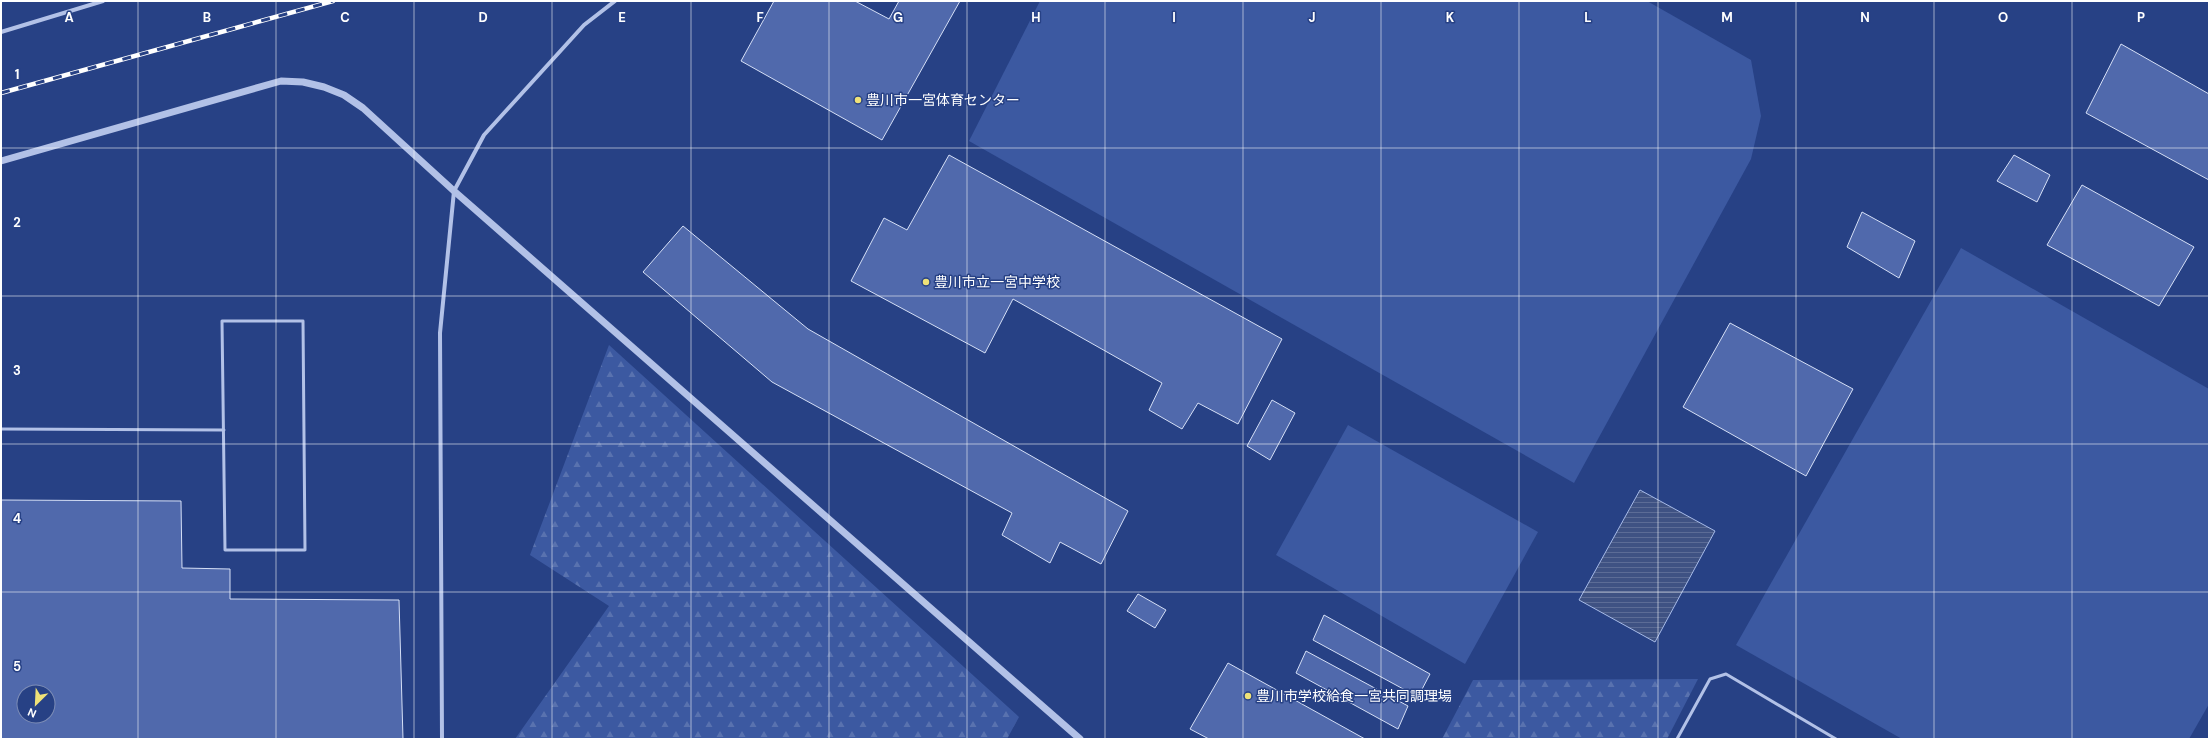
<svg xmlns="http://www.w3.org/2000/svg" width="2210" height="740" font-family="'DM Sans','Noto Sans JP',sans-serif">
<defs>
<pattern id="forest-firs" width="22" height="20" patternUnits="userSpaceOnUse"><rect width="22" height="20" fill="#3c59a1"/><path d="M5 1l3.5 6h-7zM16 11l3.5 6h-7z" fill="#5972af"/></pattern>
<pattern id="water-rules" width="6" height="5" patternUnits="userSpaceOnUse"><rect width="6" height="5" fill="#3f5283"/><path d="M0 2.5h6" fill="none" stroke="#5c6c96"/></pattern>
</defs>
<rect width="100%" height="100%" fill="#274185"/>
<g fill="#3c59a1">
<path d="M1040,1H1647L1751,60L1761,116L1751,159L1574,483L969,141Z"/>
<path d="M1961,248L2209,389V704L2189,739H1902L1736,645Z"/>
<path d="M1348,425L1538,532L1465,664L1276,555Z"/>
</g>
<g fill="url(#forest-firs)">
<path d="M609,345L1019,717L1007,739H515L609,606L530,555Z"/>
<path d="M1698,679L1667,739H1442L1473,680Z"/>
</g>
<path fill="url(#water-rules)" stroke="#a6bae8" d="M1640,490L1715,531L1655,642L1579,600Z"/>
<g fill="#5069ac" stroke="#d5dff6" fill-rule="evenodd">
<path d="M774,1H855L889,19L899,1H960L882,140L741,61Z"/>
<path d="M2121,44L2209,94V180L2086,113Z"/>
<path d="M949,155L1282,339L1238,424L1198,403L1182,429L1149,410L1162,383L1013,299L985,353L851,281L884,218L907,230Z"/>
<path d="M2014,155L2050,175L2037,202L1997,181Z"/>
<path d="M2082,185L2194,247L2159,306L2047,245Z"/>
<path d="M1862,212L1915,241L1899,278L1847,247Z"/>
<path d="M683,226L808,329L1128,511L1101,564L1060,542L1050,563L1002,535L1012,513L772,382L643,272Z"/>
<path d="M1730,323L1853,389L1806,476L1683,407Z"/>
<path d="M1272,400L1295,413L1270,460L1247,446Z"/>
<path d="M1,500L181,501L182,568L230,569V599L399,600L403,739H1ZM24,692H48V716H24Z"/>
<path d="M1138,594L1166,610L1155,628L1127,611Z"/>
<path d="M1324,615L1430,674L1418,697L1313,640Z"/>
<path d="M1306,651L1408,706L1398,729L1296,673Z"/>
<path d="M1228,663L1365,739H1209L1190,729Z"/>
</g>
<g fill="none" stroke-linecap="round" stroke-linejoin="round">
<g stroke="#b2c1e7" stroke-width="3">
<path d="M222,321H303L305,550H225Z"/>
<path d="M1,429L224,430"/>
<path d="M1677,739L1710,679L1726,674L1836,739"/>
</g>
<g stroke="#b2c1e7" stroke-width="4">
<path d="M1,32L103,1"/>
<path d="M442,739L440,333L454,191L484,135L584,25L615,1"/>
</g>
<path stroke="#b2c1e7" stroke-width="7" d="M1,161L281,81L303,82L324,87L344,95L363,108L454,191L1080,739"/>
<g stroke="#fff" stroke-width="4.5">
<path id="rail" d="M1,93L333,1"/>
</g>
<use href="#rail" stroke="#274185" stroke-width="3" stroke-dasharray="9" stroke-linecap="butt"/>
</g>
<path fill="none" stroke="#fff" stroke-width="1" stroke-opacity="0.55" d="M138,1V739M276,1V739M414,1V739M552,1V739M691,1V739M829,1V739M967,1V739M1105,1V739M1243,1V739M1381,1V739M1519,1V739M1658,1V739M1796,1V739M1934,1V739M2072,1V739M1,148H2209M1,296H2209M1,444H2209M1,592H2209"/>
<g fill="#efe178" stroke="#274185" stroke-width="1.5">
<circle cx="858" cy="100" r="4"/>
<circle cx="926" cy="282" r="4"/>
<circle cx="1248" cy="696" r="4"/>
</g>
<g text-anchor="middle" stroke-width="3" stroke-linejoin="round" paint-order="stroke">
<g font-size="14" fill="#fff" stroke="#274185" text-anchor="start">
<text x="866" y="105">豊川市一宮体育センター</text>
<text x="934" y="287">豊川市立一宮中学校</text>
<text x="1256" y="701">豊川市学校給食一宮共同調理場</text>
</g>
</g>
<g font-size="13" text-anchor="middle" font-weight="bold" fill="#fff" stroke="#274185" stroke-width="3" stroke-linejoin="round" paint-order="stroke">
<text x="69" y="22">A</text>
<text x="207" y="22">B</text>
<text x="345" y="22">C</text>
<text x="483" y="22">D</text>
<text x="622" y="22">E</text>
<text x="760" y="22">F</text>
<text x="898" y="22">G</text>
<text x="1036" y="22">H</text>
<text x="1174" y="22">I</text>
<text x="1312" y="22">J</text>
<text x="1450" y="22">K</text>
<text x="1588" y="22">L</text>
<text x="1727" y="22">M</text>
<text x="1865" y="22">N</text>
<text x="2003" y="22">O</text>
<text x="2141" y="22">P</text>
<text x="17" y="79">1</text>
<text x="17" y="227">2</text>
<text x="17" y="375">3</text>
<text x="17" y="523">4</text>
<text x="17" y="671">5</text>
</g>
<rect width="2210" height="740" fill="none" stroke="#ffffff" stroke-width="4"/>
<g transform="translate(36 704) rotate(204)"><circle r="19" fill="#274185" stroke="#7d8db6"/>
<path d="M0-3L7 15L0 10L-7 15Z" fill="#efe178"/>
<text y="-6" font-size="11" font-weight="bold" text-anchor="middle" fill="#ffffff">N</text>
</g>
</svg>
